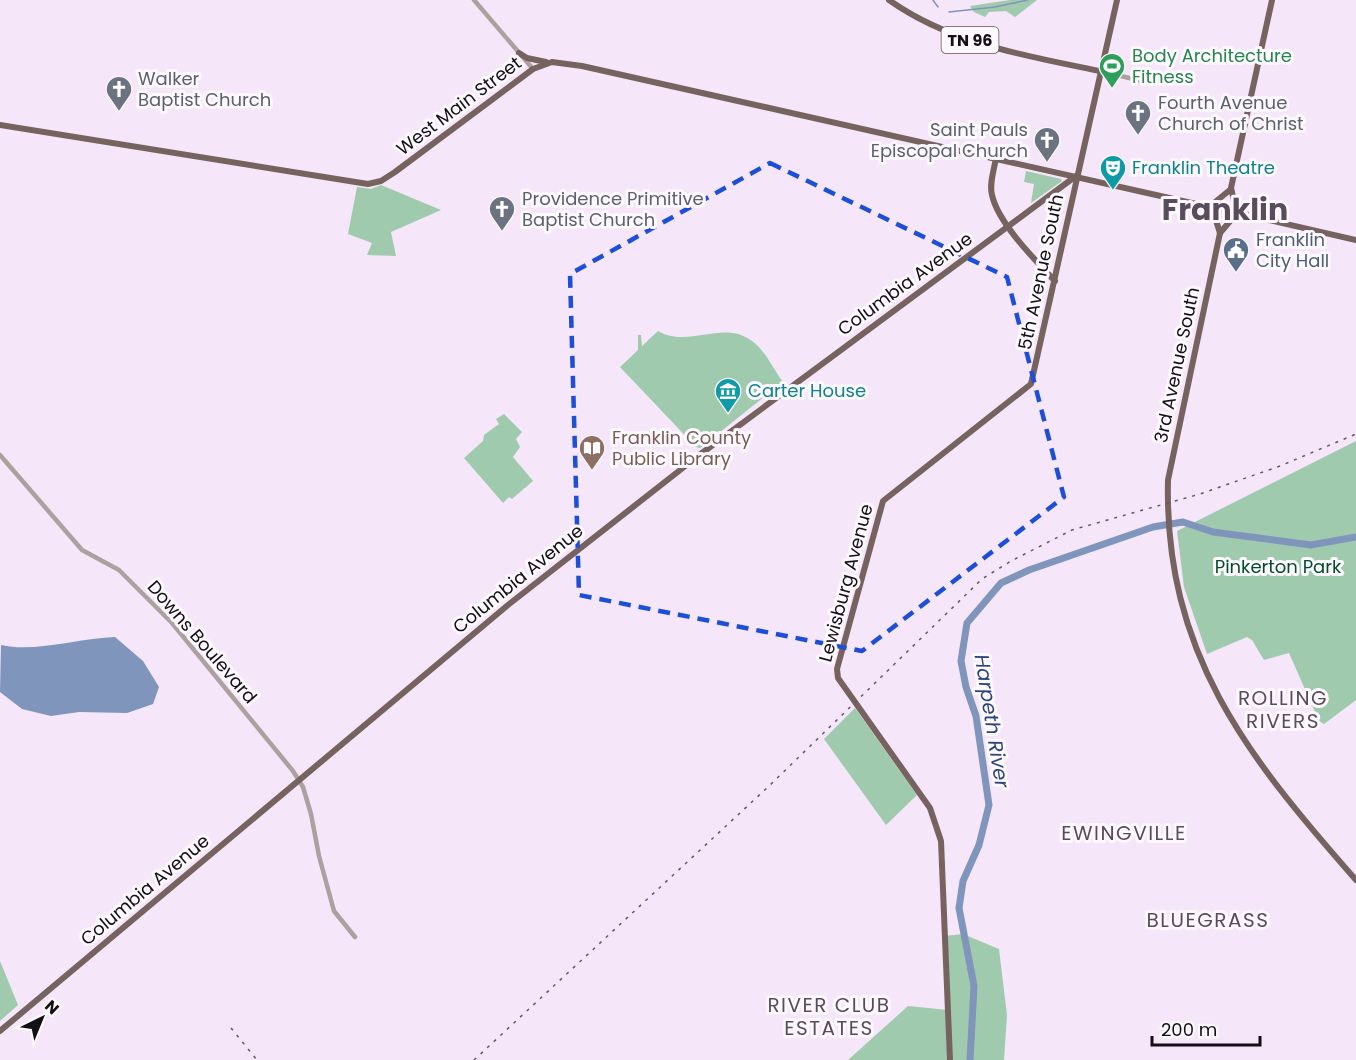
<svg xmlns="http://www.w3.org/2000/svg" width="1356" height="1060" font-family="Poppins,sans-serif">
<rect width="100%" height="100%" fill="#f5e6f9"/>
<g fill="#a0caad">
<path d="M1010,0H1037L1015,17L1006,11L989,12L985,17L974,12L970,6Z"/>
<path d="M1026,171L1061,179L1062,181L1031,203L1034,184L1024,182Z"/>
<path d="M381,185L441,210L391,232L396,256L367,255L372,243L348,234L357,187L371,189Z"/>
<circle cx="1225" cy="210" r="9"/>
<path d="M658,331C689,349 723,319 752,341C765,350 774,370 783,382L700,448L696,447L620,367L638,350V335H641L642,346Z"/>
<path d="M504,414L522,432L516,439L520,447L513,457L533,481L512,499L509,497L503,503L464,458L483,441L484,435L499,424L496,419Z"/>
<path d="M1356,441V700L1324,724L1319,721L1289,653L1264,660L1252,640L1247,637L1207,654L1184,587L1177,531Z"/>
<path d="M855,708L917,795L886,825L824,739Z"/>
<path d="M963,934L999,949L1007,1015L1004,1060H848L908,1006L948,1010L945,936Z"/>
<path d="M0,961L18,1005L0,1021Z"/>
</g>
<path fill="#8095bb" d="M115,637L143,661L159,687L153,704L127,713L79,712L51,716L22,709L0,692L1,645C34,653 80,638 115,637Z"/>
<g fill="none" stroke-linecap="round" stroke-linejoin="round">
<g stroke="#8095bb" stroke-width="1.5">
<path d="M933,0L938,7"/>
<path d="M949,12L995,7L1028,0"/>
</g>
<path stroke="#8095bb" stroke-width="7" d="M970,1060L974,986L959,908L963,881L979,845L989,805L976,716L966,687L961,661L967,623L1001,583L1029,570L1153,527L1183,522L1213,532L1311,545L1356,537"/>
<g stroke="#aca19e" stroke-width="4.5">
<path d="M474,0L533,69"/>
<path d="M1100,71L1146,82"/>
<path d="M0,455L82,550L119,570L172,623L293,771L303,787L311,814L319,856L334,911L355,937"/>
</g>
<g stroke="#76635f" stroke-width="6">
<path d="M889,0C951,44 1027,56 1100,71"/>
<path d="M1272,0L1231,188L1237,213L1220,233L1168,480C1164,653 1247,756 1356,880"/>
<path d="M519,53L527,58L546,62"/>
<path d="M0,125L368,184L381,181L395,172L533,69L552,62L582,66L1205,206L1214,214"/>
<path d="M996,158C994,170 989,184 992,195C998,223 1036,261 1055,281"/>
<path d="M1216,202L1213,211L1220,233"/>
<path d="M1214,203L1231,189"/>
<path d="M1237,207L1247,215L1356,240"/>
<path d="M0,1031L508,605L698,456L1076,176"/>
<path d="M950,1060L941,841L930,808L838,678L837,669L883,501L1031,384L1117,0"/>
</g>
<g stroke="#615863" stroke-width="1.5" stroke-dasharray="3 6" stroke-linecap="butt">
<path d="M231,1028L257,1060"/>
<path d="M474,1060L768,787L982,579L1011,561L1072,530L1200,494L1280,466L1356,434"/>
</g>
</g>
<path fill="none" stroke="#1d4ed8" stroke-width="4.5" stroke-dasharray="12 8" stroke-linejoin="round" d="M770,163L1007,277L1064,497L862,651L579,595L570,274Z"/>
<defs>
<g id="stadium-pin" transform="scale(1.35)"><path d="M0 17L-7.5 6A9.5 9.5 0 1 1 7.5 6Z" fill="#2e9e5b" stroke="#fdf7fe"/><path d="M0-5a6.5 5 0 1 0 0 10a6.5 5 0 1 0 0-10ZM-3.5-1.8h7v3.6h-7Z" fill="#fff"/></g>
<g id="church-pin" transform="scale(1.35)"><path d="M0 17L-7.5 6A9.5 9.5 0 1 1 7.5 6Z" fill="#6b7280" stroke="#fdf7fe"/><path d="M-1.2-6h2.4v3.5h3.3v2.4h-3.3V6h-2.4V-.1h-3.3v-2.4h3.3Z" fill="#fff"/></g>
<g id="theatre-pin" transform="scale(1.35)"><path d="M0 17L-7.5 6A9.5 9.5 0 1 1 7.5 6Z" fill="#0f9aa8" stroke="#fdf7fe"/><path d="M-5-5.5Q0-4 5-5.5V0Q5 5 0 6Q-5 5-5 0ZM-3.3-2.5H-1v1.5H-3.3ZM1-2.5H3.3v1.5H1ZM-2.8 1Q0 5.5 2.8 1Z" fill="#fff"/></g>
<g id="civic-pin" transform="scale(1.35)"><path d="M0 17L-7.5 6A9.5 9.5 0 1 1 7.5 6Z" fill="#5c6f8a" stroke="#fdf7fe"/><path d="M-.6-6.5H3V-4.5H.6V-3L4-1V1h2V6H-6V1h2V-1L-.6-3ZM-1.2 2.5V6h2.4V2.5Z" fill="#fff"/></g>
<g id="museum-pin" transform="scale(1.35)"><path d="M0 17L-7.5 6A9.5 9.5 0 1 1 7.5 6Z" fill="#0f9aa8" stroke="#fdf7fe"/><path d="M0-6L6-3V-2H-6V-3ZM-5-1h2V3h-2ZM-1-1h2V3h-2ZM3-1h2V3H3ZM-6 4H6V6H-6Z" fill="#fff"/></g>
<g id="library-pin" transform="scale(1.35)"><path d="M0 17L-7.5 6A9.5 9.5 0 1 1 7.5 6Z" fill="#8d6e63" stroke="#fdf7fe"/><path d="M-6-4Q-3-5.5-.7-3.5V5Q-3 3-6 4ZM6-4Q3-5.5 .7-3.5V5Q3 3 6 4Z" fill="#fff"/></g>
</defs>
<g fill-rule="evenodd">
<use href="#stadium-pin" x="1112" y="66"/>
<use href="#church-pin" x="119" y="89"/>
<use href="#church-pin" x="1138" y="113"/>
<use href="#church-pin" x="1047" y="140"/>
<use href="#theatre-pin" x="1113" y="168"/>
<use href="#church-pin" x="502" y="209"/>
<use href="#civic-pin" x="1236" y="250"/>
<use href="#museum-pin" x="728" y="391"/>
<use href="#library-pin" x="592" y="448"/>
</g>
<g text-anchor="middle" stroke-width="6" stroke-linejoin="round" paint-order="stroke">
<rect fill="#fdf7fe" stroke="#5a555b" stroke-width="1.5" x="941.5" y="27" width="57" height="26" rx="4.5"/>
<g font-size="16" font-weight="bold" fill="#140f15">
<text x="970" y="46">TN 96</text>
</g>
<g font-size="18" fill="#27864d" stroke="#fdf7fe" text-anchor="start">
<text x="1132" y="62">Body Architecture<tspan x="1132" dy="21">Fitness</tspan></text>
</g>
<g font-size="18" fill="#5b616d" stroke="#fdf7fe" text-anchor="start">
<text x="138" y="85">Walker<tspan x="138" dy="21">Baptist Church</tspan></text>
<text x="1158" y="109">Fourth Avenue<tspan x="1158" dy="21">Church of Christ</tspan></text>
<text x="1028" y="136" text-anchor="end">Saint Pauls<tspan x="1028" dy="21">Episcopal Church</tspan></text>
<text x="522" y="205">Providence Primitive<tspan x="522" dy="21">Baptist Church</tspan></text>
</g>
<g font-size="18" fill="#140f15" stroke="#fdf7fe">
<text transform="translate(459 106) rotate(-37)" y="6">West Main Street</text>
<text transform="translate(1041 272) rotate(-78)" y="6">5th Avenue South</text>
<text transform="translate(905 284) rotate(-36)" y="6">Columbia Avenue</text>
<text transform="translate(1177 365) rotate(-78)" y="6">3rd Avenue South</text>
<text transform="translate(518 579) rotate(-39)" y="6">Columbia Avenue</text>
<text transform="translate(846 583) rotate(-75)" y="6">Lewisburg Avenue</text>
<text transform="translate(202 642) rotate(49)" y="6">Downs Boulevard</text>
<text transform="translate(145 890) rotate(-40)" y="6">Columbia Avenue</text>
</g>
<g font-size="18" fill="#0d838f" stroke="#fdf7fe" text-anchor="start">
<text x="1132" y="174">Franklin Theatre</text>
<text x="748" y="397">Carter House</text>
</g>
<g font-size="18" fill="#4e5e75" stroke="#fdf7fe" text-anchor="start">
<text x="1256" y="246">Franklin<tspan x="1256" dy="21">City Hall</tspan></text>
</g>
<g font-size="18" fill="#785e54" stroke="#fdf7fe" text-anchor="start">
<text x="612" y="444">Franklin County<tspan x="612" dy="21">Public Library</tspan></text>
</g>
<g font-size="18" fill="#014d29" stroke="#fdf7fe">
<text x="1278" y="573">Pinkerton Park</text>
</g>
<g font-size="20" letter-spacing="1.5" fill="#594c5c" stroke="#fdf7fe">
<text x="1283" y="705">ROLLING<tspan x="1283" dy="23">RIVERS</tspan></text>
<text x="1124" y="840">EWINGVILLE</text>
<text x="1208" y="927">BLUEGRASS</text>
<text x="829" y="1012">RIVER CLUB<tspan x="829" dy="23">ESTATES</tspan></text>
</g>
<g font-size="20" font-style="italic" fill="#2a4678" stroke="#fdf7fe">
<text transform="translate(992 721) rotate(81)" y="7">Harpeth River</text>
</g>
<g font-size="30" font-weight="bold" fill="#594c5c" stroke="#fdf7fe">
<text x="1225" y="220">Franklin</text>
</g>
</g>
<g transform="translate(42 1018) rotate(43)" stroke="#fdf7fe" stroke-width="4.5" paint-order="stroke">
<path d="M0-4.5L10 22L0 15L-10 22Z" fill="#140f15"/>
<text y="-9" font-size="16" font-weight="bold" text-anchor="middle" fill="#140f15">N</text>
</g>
<path d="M1152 1036v9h108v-9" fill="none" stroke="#140f15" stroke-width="3"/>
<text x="1161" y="1036" font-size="18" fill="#140f15" stroke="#fdf7fe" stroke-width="4.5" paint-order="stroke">200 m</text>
</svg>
